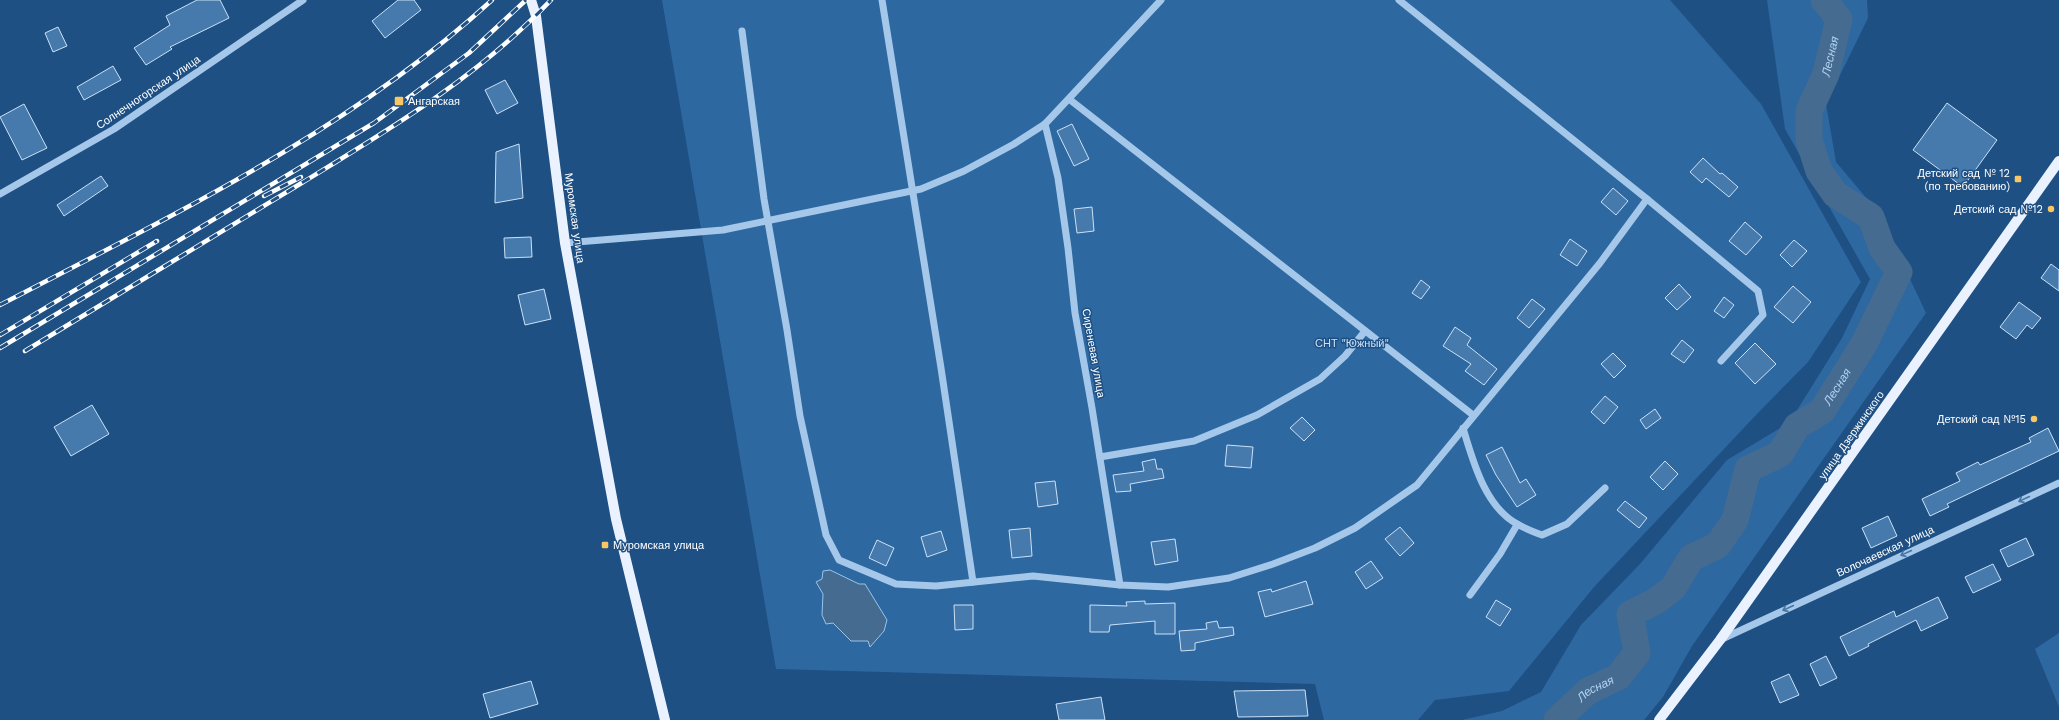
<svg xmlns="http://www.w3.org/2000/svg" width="2059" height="720" font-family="'Work Sans',sans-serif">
<rect width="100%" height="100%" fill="#1e5084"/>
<g fill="#2e68a1">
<path d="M662,0H1670L1761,104L1861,282L1808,362L1756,415L1594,587L1509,691L1435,700L1418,720H1324L1315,684L776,669Z"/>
<path d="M1767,0H1867L1868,18L1826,104L1836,162L1879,213L1926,313L1692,646L1663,697L1644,720H1462L1502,711L1541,692L1581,625L1640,564L1727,460L1789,423L1842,338L1870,279L1785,129Z"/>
<path d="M2059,633V707L2035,649Z"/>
</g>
<path fill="#466b90" stroke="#98c4ec" d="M830,570L859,584H865L887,620L884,631L870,647L868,641H851L833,623L826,624L822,615L823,594L816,582L822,579L823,571Z"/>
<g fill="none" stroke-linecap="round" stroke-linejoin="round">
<path stroke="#466b90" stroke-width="27" id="s1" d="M1557,720L1588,691L1618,677L1637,653L1630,614L1656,601L1673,588L1691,558L1718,545L1735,520L1748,469L1780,454L1797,426L1822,411L1864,344L1899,272L1882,248L1871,217L1835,194L1819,171L1809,140V111L1826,74L1839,19L1824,0"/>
</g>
<g fill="#467aad" stroke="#cae1f7">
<path d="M197,0H220L229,18L170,47L172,49L146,65L134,48L170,25L166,16Z"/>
<path d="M398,0H414L421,10L385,38L372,21Z"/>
<path d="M58,27L67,46L53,52L45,33Z"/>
<path d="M113,66L121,80L84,100L77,87Z"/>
<path d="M505,80L518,103L497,114L485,90Z"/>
<path d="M1947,103L1997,140L1963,187L1913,150Z"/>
<path d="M24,104L47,148L22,160L0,117Z"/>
<path d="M1072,124L1089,159L1074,166L1057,131Z"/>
<path d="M519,144L523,198L495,203L496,152Z"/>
<path d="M1703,158L1720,174L1722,173L1738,187L1729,197L1706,178L1702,183L1690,172Z"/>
<path d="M101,176L108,186L64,216L57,205Z"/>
<path d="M1613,188L1628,201L1616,215L1601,202Z"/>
<path d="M1092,207L1094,231L1077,233L1074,209Z"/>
<path d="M1745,222L1762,237L1746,255L1729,241Z"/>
<path d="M531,237L532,257L505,258L504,238Z"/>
<path d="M1570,239L1587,251L1577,266L1560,255Z"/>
<path d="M1794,240L1807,251L1792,267L1780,255Z"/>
<path d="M2051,264L2059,270V291L2041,278Z"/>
<path d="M1421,280L1430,287L1421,299L1412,293Z"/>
<path d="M1679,284L1691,297L1677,310L1665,298Z"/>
<path d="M1793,286L1811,302L1793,323L1774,307Z"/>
<path d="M544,289L551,319L525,325L518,295Z"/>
<path d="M1724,297L1734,305L1724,318L1714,311Z"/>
<path d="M1532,299L1545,309L1529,328L1517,318Z"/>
<path d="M2019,302L2041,318L2032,329L2027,325L2016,339L2000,327Z"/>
<path d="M1455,327L1471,338L1467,345L1497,369L1484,385L1465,371L1471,364L1443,346Z"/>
<path d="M1682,340L1694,350L1684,363L1671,354Z"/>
<path d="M1755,343L1776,364L1755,384L1735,363Z"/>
<path d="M1613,353L1626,366L1614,378L1601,364Z"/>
<path d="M1605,396L1618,407L1604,424L1591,412Z"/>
<path d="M92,405L109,434L71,456L54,427Z"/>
<path d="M1655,409L1661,418L1646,429L1640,420Z"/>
<path d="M1302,417L1315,430L1304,441L1290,428Z"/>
<path d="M2048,428L2059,451L1947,504L1949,507L1930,516L1922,499L1960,481L1956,473L1978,462L1980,465L2031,442L2029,438Z"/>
<path d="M1227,445L1253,447L1251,468L1225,466Z"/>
<path d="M1502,447L1520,483L1526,479L1536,495L1517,507L1496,475L1486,455Z"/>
<path d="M1155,459L1157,469H1162L1164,478L1130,484L1131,491L1116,492L1113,475L1144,471L1142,462Z"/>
<path d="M1665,461L1678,474L1663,490L1650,477Z"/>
<path d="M1055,481L1058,504L1038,507L1035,483Z"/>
<path d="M1625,501L1647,518L1639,528L1617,510Z"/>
<path d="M1888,516L1897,536L1871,548L1862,528Z"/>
<path d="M1400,527L1414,543L1400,556L1385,539Z"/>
<path d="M1030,528L1032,556L1012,558L1009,530Z"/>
<path d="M941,531L947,550L927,557L921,537Z"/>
<path d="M2026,538L2034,555L2008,567L2000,550Z"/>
<path d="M1175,539L1178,561L1155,565L1151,542Z"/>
<path d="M877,540L894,548L886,566L869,558Z"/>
<path d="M1371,561L1383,578L1366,589L1355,572Z"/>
<path d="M1993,564L2001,580L1973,593L1965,577Z"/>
<path d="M1306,581L1313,604L1265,617L1258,592L1271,589L1272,592Z"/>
<path d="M1938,597L1948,618L1921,631L1916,620L1868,644L1869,646L1849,656L1840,637L1894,611L1896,617Z"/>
<path d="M1496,600L1511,609L1500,626L1486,617Z"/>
<path d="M1145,601V604L1175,603V634H1155V621L1110,625L1109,632H1090V605L1127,606L1126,602Z"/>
<path d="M954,605H973V629L955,630Z"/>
<path d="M1217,621L1219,628L1233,627L1234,635L1195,643V650L1181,651L1179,631L1207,629L1206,623Z"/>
<path d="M1826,656L1837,678L1820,686L1810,664Z"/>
<path d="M1789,674L1799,695L1780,703L1771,682Z"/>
<path d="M531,681L538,704L490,718L483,694Z"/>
<path d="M1305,690L1308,716L1238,717L1234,691Z"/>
<path d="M1101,697L1105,720H1059L1056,704Z"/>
</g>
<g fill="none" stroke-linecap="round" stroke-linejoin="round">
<g stroke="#a5c8ea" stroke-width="7">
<path d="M882,0L941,368L973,582"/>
<path d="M1399,0L1647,199L1758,291L1763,315L1721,361"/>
<path d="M742,31L764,199L787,330L800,416L826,535L839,560L896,584L936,586L1033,576L1120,585L1168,587L1229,578L1273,564L1315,548L1355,528L1417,485L1600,263L1647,199"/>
<path d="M1069,99L1473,415"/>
<path d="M1045,124L1058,178L1068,248L1075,313L1092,408L1120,585"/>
<path d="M0,194L114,129L303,0"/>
<path d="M565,243L723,230L921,189L964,171L1014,144L1045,124L1161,0"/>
<path d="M1463,428C1473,461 1485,508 1519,525C1526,529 1534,532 1542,535L1567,524L1605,488"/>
<path d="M1100,457L1194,441L1257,415L1320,379L1345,356L1365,331"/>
<path d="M1470,595L1500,554L1517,525"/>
<path d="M1722,639L2059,483"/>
</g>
<g stroke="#e9f2fe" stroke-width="10">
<path d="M531,0L536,16L565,243L616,519L665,720"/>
<path d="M1659,720L1720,640L2059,161"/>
</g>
<g stroke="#fff" stroke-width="4.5">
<g id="rail">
<path d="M264,196L301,177"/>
<path d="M0,305C171,216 349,131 492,0"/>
<path d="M0,335L157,241"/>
<path d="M0,348L374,123L469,53L526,0"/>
<path d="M25,351C117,295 208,240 300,184C390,129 478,77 551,0"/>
</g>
</g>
<use href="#rail" stroke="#1e5084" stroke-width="3" stroke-dasharray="9" stroke-linecap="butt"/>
</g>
<defs><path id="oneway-shaft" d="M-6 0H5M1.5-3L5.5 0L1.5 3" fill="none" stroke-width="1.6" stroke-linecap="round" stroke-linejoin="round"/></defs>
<g stroke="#4674a3">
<use href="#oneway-shaft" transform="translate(2024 499) rotate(155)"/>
<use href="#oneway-shaft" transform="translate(1906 553) rotate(155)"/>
<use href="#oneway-shaft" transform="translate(1788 608) rotate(155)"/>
</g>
<g fill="#f9c664" stroke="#1e5084" stroke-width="1.5">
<rect x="394" y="96" width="10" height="10" rx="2"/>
<rect x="2014" y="175" width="8" height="8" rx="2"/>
<circle cx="2051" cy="209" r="4"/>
<circle cx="2034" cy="419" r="4"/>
<rect x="601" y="541" width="8" height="8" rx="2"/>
</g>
<g text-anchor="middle" stroke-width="3" stroke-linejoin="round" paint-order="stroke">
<g font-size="11" fill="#fff" stroke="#1e5084">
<text transform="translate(148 92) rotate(-34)" y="4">Солнечногорская улица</text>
<text transform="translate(575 218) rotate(82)" y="4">Муромская улица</text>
<text transform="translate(1094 353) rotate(80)" y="4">Сиреневая улица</text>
<text transform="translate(1851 435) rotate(-55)" y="4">улица Дзержинского</text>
<text transform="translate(1885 551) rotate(-25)" y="4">Волочаевская улица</text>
</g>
<g font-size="11" fill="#fff" stroke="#1e5084" text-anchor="end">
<text x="408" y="105" text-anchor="start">Ангарская</text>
<text x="2010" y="177">Детский сад № 12<tspan x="2010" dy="13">(по требованию)</tspan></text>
<text x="2043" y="213">Детский сад №12</text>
<text x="2026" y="423">Детский сад №15</text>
<text x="613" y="549" text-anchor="start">Муромская улица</text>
</g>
<g font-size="11" fill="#cae1f7" stroke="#1e5084">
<text x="1352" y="347">СНТ "Южный"</text>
</g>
<g font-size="12" font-style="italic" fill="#b1d2f1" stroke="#1e5084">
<text dy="4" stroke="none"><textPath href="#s1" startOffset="854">Лесная</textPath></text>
<text dy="4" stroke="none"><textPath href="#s1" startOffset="470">Лесная</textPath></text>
<text dy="4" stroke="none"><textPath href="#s1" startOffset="50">Лесная</textPath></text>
</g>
</g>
</svg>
